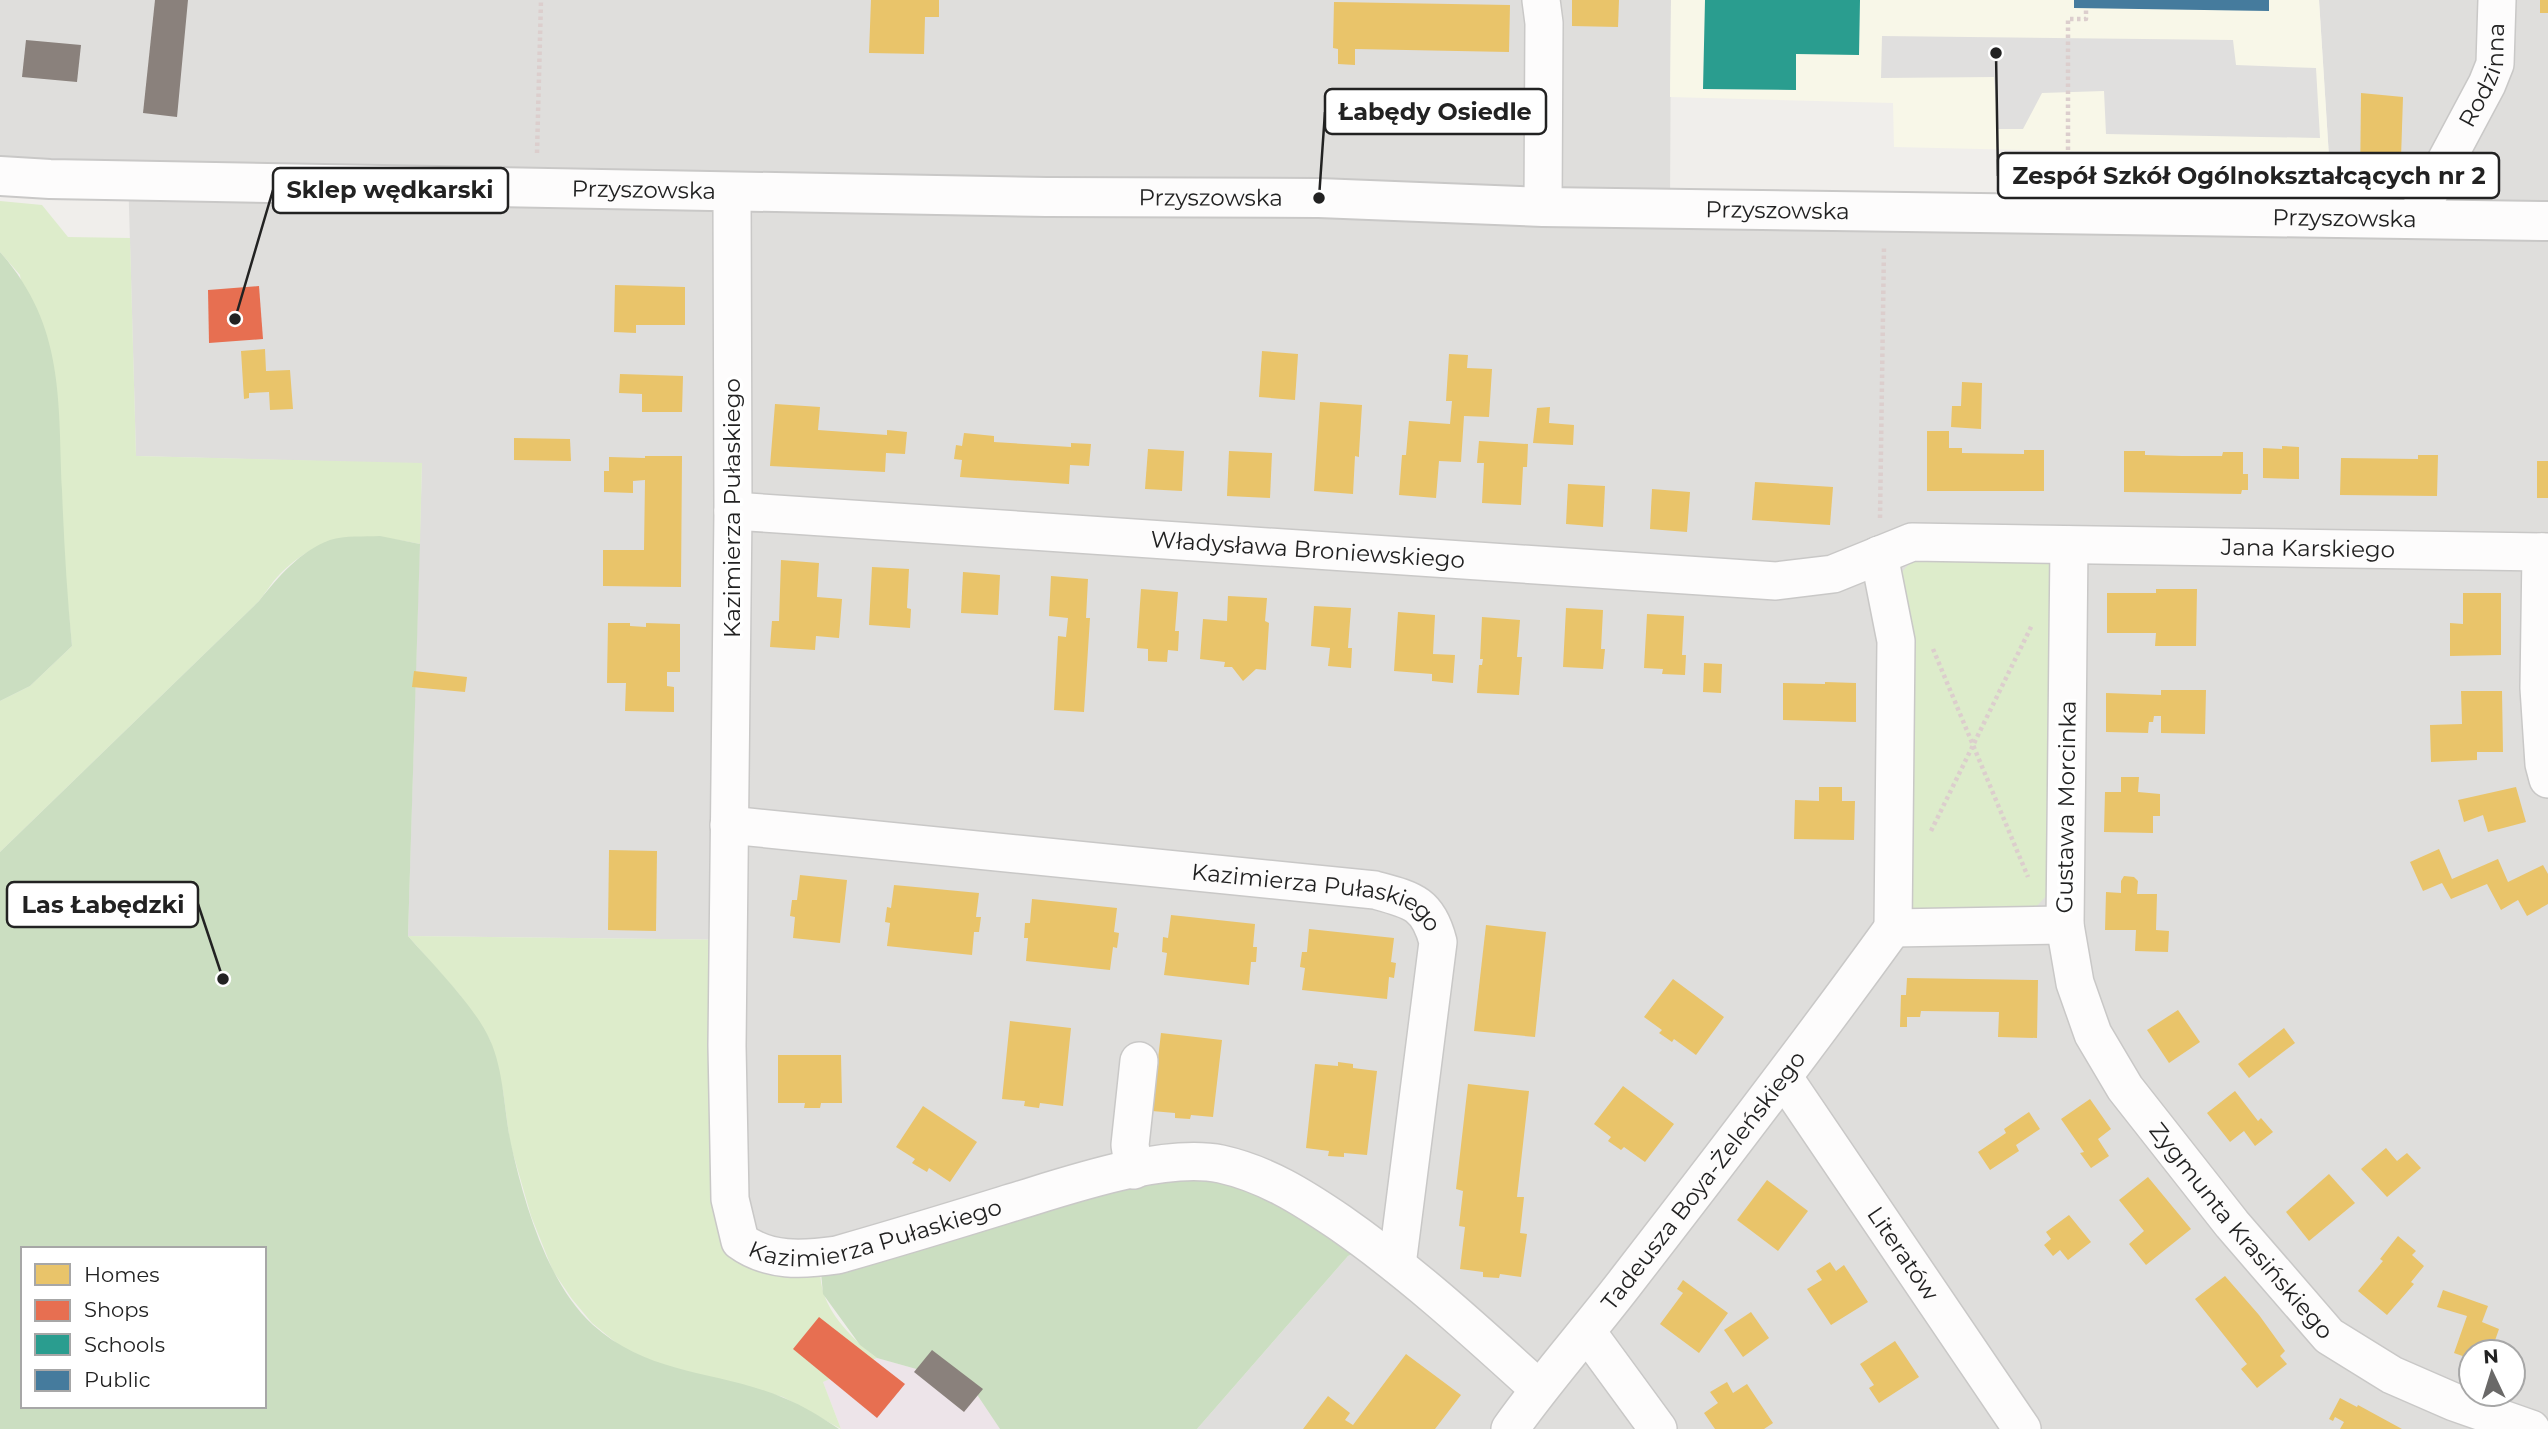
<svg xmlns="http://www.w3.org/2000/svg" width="2548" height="1429" font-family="Montserrat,sans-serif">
<rect width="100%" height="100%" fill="#f0eeeb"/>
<path fill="#dfdedc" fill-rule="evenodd" d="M0,0H1671L1670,207L2330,226L2329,157L2319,0H2548V1429H1197L1348,1256L1391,1238L779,1245L756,1231L746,1192L747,940L408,936L422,464L136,456L128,172H0ZM2471,1352H2513V1394H2471Z"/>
<path fill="#ede4e9" d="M877,1358L971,1384L1000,1429H841L823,1382Z"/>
<path fill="#f8f7e8" d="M1671,0H2319L2329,157L1894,147L1893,103L1670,97Z"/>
<g fill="#ddeccb">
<path d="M0,201L42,205L68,237L130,238L136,456L422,463L420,544C366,533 326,530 283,571C274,579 267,591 259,601L0,852V701L30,686L72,646L65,576L20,275L0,252Z"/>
<path d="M1916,556L2046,559L2051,565L2050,884L2047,895L2035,908L1927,917L1909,907L1893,582Z"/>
<path d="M408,936L748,940L743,1036L746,1189L756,1231L770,1241L818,1250C820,1263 819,1281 824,1294C832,1319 857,1343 877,1358L823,1382L841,1429L783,1397L655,1363L620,1346L592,1323L572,1299L553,1271L531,1216L510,1143L503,1091L490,1040L460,995Z"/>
</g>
<g fill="#cbdec1" fill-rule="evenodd">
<path d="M0,252C65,326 58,399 62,490C64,543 67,594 72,646L30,686L0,701Z"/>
<path d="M380,536L420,544L408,936C434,966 474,1005 490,1040C504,1071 504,1111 511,1144C524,1203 547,1283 593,1325C650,1376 718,1370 784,1398C804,1406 821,1417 839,1429H0V852L259,601C278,577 300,551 330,540C345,535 365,537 380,536ZM23,1249H264V1406H23Z"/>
<path d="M1181,1152L1391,1237L1348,1256L1197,1429H1000L970,1384L877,1358L860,1345L823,1294L819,1250Z"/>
</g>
<path fill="#e0dfde" d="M1882,36L2233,40L2236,65L2316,68L2320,138L2106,134L2104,91L2042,93L2023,129H1998L1994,77L1881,78Z"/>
<g fill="#e9c46a">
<path d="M871,0H939V17H925L924,54L869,53Z"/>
<path d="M1572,0H1619L1618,27L1572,26Z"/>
<rect x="2540" y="0" width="8" height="13"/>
<path d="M1334,2L1510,5L1509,52L1355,49V65L1338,64V49L1333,48Z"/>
<path d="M2361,93L2403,97L2400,189L2360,186Z"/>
<path d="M615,285L685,287V325H636V333L614,332Z"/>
<path d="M265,349L266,371L290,370L293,409L270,410L269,392L249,393V398L244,399L241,351Z"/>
<path d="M1262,351L1298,354L1295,400L1259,397Z"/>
<path d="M1449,354L1468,355L1467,368L1492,369L1489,417L1464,416L1461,462L1439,461L1436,498L1399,495L1402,455H1406L1409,421L1450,424L1452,401H1446Z"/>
<path d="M620,374L683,376L682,412H642V394L619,393Z"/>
<path d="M1962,382L1982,383L1981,429L1951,427L1952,406H1961Z"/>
<path d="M1320,402L1362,405L1359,453V457L1355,456L1353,494L1314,491Z"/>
<path d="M775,404L820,407L818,430L887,435V430L907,432L905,454L886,453L885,472L770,466Z"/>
<path d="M1550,407L1549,423L1574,425L1573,445L1533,443L1537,408Z"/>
<path d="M1927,431H1949V448H1962V453L2024,454V450H2044V491H1927Z"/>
<path d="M964,433L994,436V442L1071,447V443L1091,444L1089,466L1070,465L1069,484L960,477L962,460L954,459L956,445L962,446Z"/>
<path d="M514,438L570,439L571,461L514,460Z"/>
<path d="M1479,441L1528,444L1527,467H1523L1521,505L1482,503L1484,463H1477Z"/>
<path d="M2282,446L2299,447V479L2263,478V448L2282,449Z"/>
<path d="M1148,449L1184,451L1182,491L1145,489Z"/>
<path d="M1229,451L1272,453L1270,498L1227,496Z"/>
<path d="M2124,451H2145V455L2182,456H2222L2223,452H2243V474H2248V490H2242L2241,494L2124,492Z"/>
<path d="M2418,455H2438L2437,496L2340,495L2341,458L2418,459Z"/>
<path d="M645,456H682L681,587L603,586V550H644L645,480L633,481V493L604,492V471H609V457L645,458Z"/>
<rect x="2537" y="461" width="11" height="37"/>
<path d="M1755,482L1833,487L1830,525L1752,520Z"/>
<path d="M1568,484L1605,486L1603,527L1566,524Z"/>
<path d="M1652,489L1690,492L1687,532L1650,529Z"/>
<path d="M781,560L819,563L817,597L842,599L839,638L816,636L815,650L770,647L772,621H779Z"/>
<path d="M872,567L909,569L907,608L911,609L910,628L869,625Z"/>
<path d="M963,572L1000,575L998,615L961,613Z"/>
<path d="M1051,576L1088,579L1086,618H1090L1084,712L1054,710L1058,636L1066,637L1068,618L1049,616Z"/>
<path d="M1141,589L1178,592L1175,631H1179L1178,651L1168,650L1167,662L1148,661V649L1137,648Z"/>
<path d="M2156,589H2197L2196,646H2155L2156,633H2107V593H2156Z"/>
<path d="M2463,593H2501V655L2450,656V623L2463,624Z"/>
<path d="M1228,596L1267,598L1265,621L1269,623L1266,670L1256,669L1243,681L1232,667H1224L1225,662L1200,659L1203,619L1227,621Z"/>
<path d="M1314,606L1351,608L1348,648H1352L1351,668L1328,666L1330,648L1311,646Z"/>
<path d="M1566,608L1603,610L1601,649H1605L1603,669L1563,667Z"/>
<path d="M1398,612L1435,615L1433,654L1455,655L1453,683L1432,681V674L1394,671Z"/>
<path d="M1647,614L1684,616L1682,655H1686L1685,675L1662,674L1663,669L1644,668Z"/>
<path d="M1482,617L1520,620L1517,657H1522L1519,695L1477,693L1479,665H1482L1483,659H1480Z"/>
<path d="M608,623H630V626L646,627V623L680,624V672H667V686L674,687V712L625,711L626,683H607Z"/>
<path d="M1704,663L1722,664L1721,693L1703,692Z"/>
<path d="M414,671L467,677L465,692L412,687Z"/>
<path d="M1825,682L1856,683V722L1783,720V683L1825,684Z"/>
<path d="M2161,690H2206L2205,734L2161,733V716H2154L2153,722H2149L2148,733L2106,732V693L2161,695Z"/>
<path d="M2461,691H2502L2503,752H2477V760L2431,762L2430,725L2462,724Z"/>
<path d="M2121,777H2139L2138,792L2160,794V816H2153V833L2104,832L2105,792H2121Z"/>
<path d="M1819,787H1842V801H1855L1854,840L1794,839L1795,800L1819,801Z"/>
<path d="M2516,787L2526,822L2488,832L2483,815L2464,822L2458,800Z"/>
<path d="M2439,849L2452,879L2498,859L2508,882L2543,865L2548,874V904L2527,916L2518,900L2501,910L2487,884L2451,899L2442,883L2423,891L2410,862Z"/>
<path d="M609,850L657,851L656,931L608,930Z"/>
<path d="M800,875L847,880L840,943L793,938L795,917L790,916L792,900H797Z"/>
<path d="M2124,876L2134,877L2138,881L2137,894H2157L2156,930L2169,931L2168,952L2135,951L2136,930H2105L2106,892L2121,893V881Z"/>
<path d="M894,885L979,893L976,917H981L979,932H974L972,955L887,946L890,923L885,922L887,907L891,908Z"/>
<path d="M1032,899L1117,908L1114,932L1119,933L1117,948L1113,947L1110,970L1026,961L1028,938H1024L1025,923H1030Z"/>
<path d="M1171,915L1255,924L1253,947H1257L1256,962H1251L1249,985L1164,975L1167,953L1162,952L1163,937L1168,938Z"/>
<path d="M1486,925L1546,932L1535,1037L1474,1031Z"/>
<path d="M1309,929L1394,938L1391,962L1396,963L1394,978L1389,977L1387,999L1302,990L1305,968L1300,967L1302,952H1307Z"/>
<path d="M1907,978L2038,980L2037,1038L1998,1037L1999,1012L1921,1011L1920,1017H1907V1027H1900L1901,995H1906Z"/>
<path d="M1673,979L1724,1017L1696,1055L1674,1039L1672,1042L1659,1033L1662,1030L1644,1017Z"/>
<path d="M2178,1010L2200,1042L2169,1063L2147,1030Z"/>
<path d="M1010,1021L1071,1028L1063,1106L1040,1103L1039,1108L1024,1106L1025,1101L1002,1099Z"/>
<path d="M2284,1028L2295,1043L2249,1078L2238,1064Z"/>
<path d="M1161,1033L1222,1040L1213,1117L1191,1115L1190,1119L1175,1118V1113L1152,1111Z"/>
<path d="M778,1055H841L842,1103H821L820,1108H804L805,1103H778Z"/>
<path d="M1338,1062L1353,1064V1068L1377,1071L1367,1155L1344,1153V1157L1328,1156L1329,1151L1306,1148L1315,1064L1338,1066Z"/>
<path d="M1468,1084L1529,1091L1517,1197H1524L1520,1233L1527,1234L1521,1277L1500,1274L1499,1278L1483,1277V1272L1460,1269L1465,1227L1459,1226L1463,1191L1456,1189Z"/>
<path d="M1623,1086L1674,1124L1645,1162L1624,1147L1621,1150L1608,1141L1611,1137L1594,1124Z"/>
<path d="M2235,1091L2258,1121L2261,1118L2273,1132L2255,1146L2244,1131L2230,1142L2207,1113Z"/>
<path d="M2090,1099L2111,1129L2098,1139L2109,1156L2091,1168L2080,1153L2084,1152L2061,1119Z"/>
<path d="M923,1106L977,1142L950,1182L929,1168L927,1172L912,1163L915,1159L896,1147Z"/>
<path d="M2029,1112L2040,1129L2016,1145L2019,1151L1990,1170L1978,1152L2006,1133L2004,1129Z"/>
<path d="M2386,1148L2397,1161L2407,1153L2421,1168L2387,1197L2361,1169Z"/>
<path d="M2329,1174L2355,1203L2309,1241L2286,1212Z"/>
<path d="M2148,1177L2191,1229L2146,1265L2129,1244L2144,1231L2119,1200Z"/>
<path d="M1767,1180L1808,1211L1778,1251L1737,1220Z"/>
<path d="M2069,1215L2091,1242L2068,1260L2060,1250L2053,1256L2044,1245L2051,1239L2046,1232Z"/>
<path d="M2398,1236L2416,1251L2412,1255L2424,1266L2411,1282L2414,1284L2387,1315L2358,1291L2383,1261L2380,1259Z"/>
<path d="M1830,1262L1836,1271L1844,1265L1868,1302L1831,1325L1807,1289L1822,1280L1816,1271Z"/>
<path d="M2225,1276L2259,1315L2285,1351L2280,1356L2287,1364L2257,1388L2241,1369L2247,1364L2195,1299Z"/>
<path d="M1683,1280L1728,1313L1699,1353L1660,1324L1683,1293L1677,1289Z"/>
<path d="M2443,1290L2488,1306L2482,1322L2499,1329L2491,1352H2471V1359L2454,1353L2467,1316L2437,1307Z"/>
<path d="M1751,1312L1769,1338L1743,1357L1724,1330Z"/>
<path d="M1895,1341L1919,1377L1879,1403L1869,1388L1874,1385L1860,1364Z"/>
<path d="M1406,1354L1461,1395L1435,1429H1303L1328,1396L1350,1413L1345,1420L1353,1425Z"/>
<path d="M1727,1382L1733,1393L1747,1384L1773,1423L1764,1429H1715L1704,1413L1718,1403L1710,1392Z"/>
<path d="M2340,1398L2357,1407L2358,1405L2402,1429H2340L2344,1422L2335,1417L2333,1421L2329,1419Z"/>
</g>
<g fill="#e76f51">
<path d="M259,286L263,339L209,343L208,290Z"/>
<path d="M819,1317L905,1384L877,1418L793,1349Z"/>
</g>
<path fill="#2a9d8f" d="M1705,0H1860L1859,55L1796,54V90L1703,89Z"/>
<path fill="#457b9d" d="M2074,0H2269V11L2074,8Z"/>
<g fill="#8a817c">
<path d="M155,0H188L177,117L143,113Z"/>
<path d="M26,40L81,45L77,82L22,77Z"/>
<path d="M932,1350L983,1389L964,1412L914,1372Z"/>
</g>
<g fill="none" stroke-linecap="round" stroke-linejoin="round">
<g stroke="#c9c8c7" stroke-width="40">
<g id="minor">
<path d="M1541,0L1544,23L1543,207"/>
<path id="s1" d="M732,192L733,511L727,1046L730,1199L740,1241C769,1262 802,1260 837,1255C893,1239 949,1222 1004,1205C1064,1187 1161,1152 1221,1164C1266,1174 1302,1197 1339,1222C1411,1272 1474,1330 1539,1389"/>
<path id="s2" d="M2415,219L2487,84L2495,64L2497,0"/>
<path id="s3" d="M733,511L1776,581L1833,574L1912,542L2548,552"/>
<path id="s4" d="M2069,545L2065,925L2075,983L2093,1034L2125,1088L2232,1224L2329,1336L2392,1375L2454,1402L2531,1429"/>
<path d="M2541,552L2539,688L2544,764L2548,779"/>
<path d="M1879,555L1896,641L1893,928"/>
<path id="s5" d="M729,825L1375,890C1412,900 1428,903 1438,942L1397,1265"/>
<path d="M1893,928L2065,925"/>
<path id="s6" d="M1784,1078L2022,1429"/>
<path d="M1134,1170L1130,1145L1139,1061"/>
<path d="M1587,1332L1658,1429"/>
<path id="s7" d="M1510,1429C1547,1377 1589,1330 1628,1279C1718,1163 1807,1047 1893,928"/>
</g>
</g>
<g stroke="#c9c8c7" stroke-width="42">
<g id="tertiary">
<path id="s8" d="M0,176L50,179L1047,197L1319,198L1543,207L2548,221"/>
</g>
</g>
<g stroke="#dccecd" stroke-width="4.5" stroke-dasharray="3.5 3.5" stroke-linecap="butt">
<path d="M537,153L541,0"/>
<path d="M2068,178V19H2086V8"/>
<path d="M1880,518L1884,246"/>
<path d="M1933,649L2028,877"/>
<path d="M1931,831L2032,625"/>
</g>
<use href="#minor" stroke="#fdfcfc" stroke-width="37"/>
<use href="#tertiary" stroke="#fdfcfc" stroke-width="38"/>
</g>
<g text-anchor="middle" stroke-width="7" stroke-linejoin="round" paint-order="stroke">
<g font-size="23" fill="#222" stroke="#fff">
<text dy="8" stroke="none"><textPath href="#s2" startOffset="161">Rodzinna</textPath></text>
<text dy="8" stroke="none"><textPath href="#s8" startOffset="644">Przyszowska</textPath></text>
<text dy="8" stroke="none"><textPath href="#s8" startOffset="1211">Przyszowska</textPath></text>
<text dy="8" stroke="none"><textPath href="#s8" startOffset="1778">Przyszowska</textPath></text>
<text dy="8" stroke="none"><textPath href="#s8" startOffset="2345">Przyszowska</textPath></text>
<text transform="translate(732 508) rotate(-90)" y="8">Kazimierza Pułaskiego</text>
<text dy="8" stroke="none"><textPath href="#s3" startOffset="576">Władysława Broniewskiego</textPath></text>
<text dy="8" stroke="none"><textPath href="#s3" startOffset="1584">Jana Karskiego</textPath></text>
<text transform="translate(2066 807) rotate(-89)" y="8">Gustawa Morcinka</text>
<text dy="8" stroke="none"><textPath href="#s5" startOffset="595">Kazimierza Pułaskiego</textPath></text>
<text dy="8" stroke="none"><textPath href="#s7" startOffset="315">Tadeusza Boya-Żeleńskiego</textPath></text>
<text dy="8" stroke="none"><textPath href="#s1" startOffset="1192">Kazimierza Pułaskiego</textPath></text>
<text dy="8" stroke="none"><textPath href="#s4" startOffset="740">Zygmunta Krasińskiego</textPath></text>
<text dy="8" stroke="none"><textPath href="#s6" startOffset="212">Literatów</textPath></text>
</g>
</g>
<path fill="none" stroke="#222" stroke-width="2.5" d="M1319 198L1325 112M1996 53L1998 176M235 319L273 190M223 979L198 904"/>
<g fill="#222" stroke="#fff" stroke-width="2.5">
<circle cx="1319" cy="198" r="7"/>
<circle cx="1996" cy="53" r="7"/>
<circle cx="235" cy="319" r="7"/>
<circle cx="223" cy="979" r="7"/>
</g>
<g fill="#fff" stroke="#222" stroke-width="2.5">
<rect x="1325" y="89" width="221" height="45" rx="7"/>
<rect x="1998" y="153" width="501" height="45" rx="7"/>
<rect x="273" y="168" width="235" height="45" rx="7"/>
<rect x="7" y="882" width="191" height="45" rx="7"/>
</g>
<g font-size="24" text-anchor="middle" font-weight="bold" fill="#222">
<text x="1435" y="120">Łabędy Osiedle</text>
<text x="2249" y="184">Zespół Szkół Ogólnokształcących nr 2</text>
<text x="390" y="198">Sklep wędkarski</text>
<text x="103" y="913">Las Łabędzki</text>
</g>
<rect x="21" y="1247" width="245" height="161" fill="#ffffff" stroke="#a7a7a7" stroke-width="2"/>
<rect x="35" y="1264" width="35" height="21" fill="#e9c46a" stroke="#a7a7a7" stroke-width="2"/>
<text x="84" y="1282" font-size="21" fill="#222222">Homes</text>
<rect x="35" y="1300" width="35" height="21" fill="#e76f51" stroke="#a7a7a7" stroke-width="2"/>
<text x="84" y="1317" font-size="21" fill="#222222">Shops</text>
<rect x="35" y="1334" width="35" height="21" fill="#2a9d8f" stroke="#a7a7a7" stroke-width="2"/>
<text x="84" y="1352" font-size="21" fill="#222222">Schools</text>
<rect x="35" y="1370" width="35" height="21" fill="#457b9d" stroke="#a7a7a7" stroke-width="2"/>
<text x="84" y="1387" font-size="21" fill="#222222">Public</text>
<g transform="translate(2492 1373) rotate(356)"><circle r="33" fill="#ffffff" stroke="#a7a7a7" stroke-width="2"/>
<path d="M0-5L12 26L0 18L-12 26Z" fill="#6a6968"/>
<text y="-10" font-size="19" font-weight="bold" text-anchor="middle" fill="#222222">N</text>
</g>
</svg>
